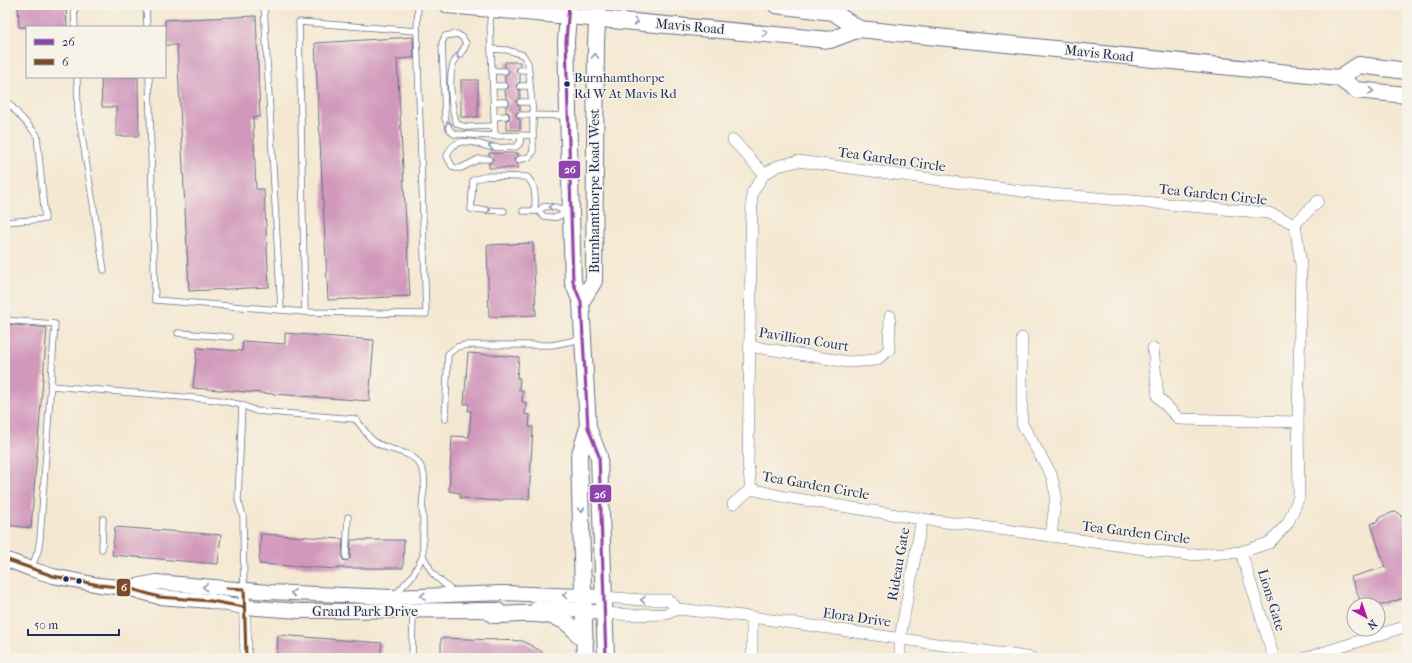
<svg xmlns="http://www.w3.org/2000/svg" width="1412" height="663" font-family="'IM FELL French Canon',serif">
<rect width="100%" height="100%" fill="#f7f3e8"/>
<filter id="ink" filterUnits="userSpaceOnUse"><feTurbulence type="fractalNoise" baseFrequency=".025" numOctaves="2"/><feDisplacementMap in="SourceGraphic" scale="8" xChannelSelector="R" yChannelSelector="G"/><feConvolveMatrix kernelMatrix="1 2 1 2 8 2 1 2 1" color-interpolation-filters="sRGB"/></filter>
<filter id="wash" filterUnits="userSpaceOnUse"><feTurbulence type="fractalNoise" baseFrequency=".012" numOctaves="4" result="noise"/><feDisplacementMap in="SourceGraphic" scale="16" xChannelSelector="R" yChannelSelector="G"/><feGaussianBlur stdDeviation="0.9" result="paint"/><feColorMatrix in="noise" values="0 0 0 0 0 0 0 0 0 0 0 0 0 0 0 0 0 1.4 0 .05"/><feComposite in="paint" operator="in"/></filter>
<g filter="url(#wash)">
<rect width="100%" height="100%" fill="#f4e8d2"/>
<g id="blocks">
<g fill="#d198bc">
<path d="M18,5H66L67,27H19Z"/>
<path d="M256,16L260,117H253L256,189H264L269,287L189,291L177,45H165V20Z"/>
<path d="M413,37L414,58L397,59L410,296L328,300L315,43Z"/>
<path d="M505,62H520V66L517,68L516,70L518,73L520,74V82L517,84L516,86L518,89L520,90V98L517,100L516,102L518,105L520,106V111L517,113L516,115L518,118L520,119V130H506V120L509,119L510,116L509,113L506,112V106L509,104L510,102L508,99L506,98L505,90L508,88L509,86L505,82V75L508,73L509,71L505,67Z"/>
<path d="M101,77H138L139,136H116V107H102Z"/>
<rect x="461" y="80" width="17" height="37"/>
<path d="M489,153H518V156L514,159L515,163L518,164V168H489V163L492,161L493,159L491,156L489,155Z"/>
<path d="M533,243L536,315L489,317L487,245Z"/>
<path d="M5,324L47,328L31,528L5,525Z"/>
<path d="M285,333L374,340L369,401L193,388L197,348L242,351L243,341L285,344Z"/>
<path d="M468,353L519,357L517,378H520L519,390H523L522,402H526L525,414L530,415L529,427H533L529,499H504L500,501L460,498V493L449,491L452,436L469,437L471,411H468L469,404H464Z"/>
<path d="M1394,512L1399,513L1401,517L1407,515V597L1383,605H1362L1351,577L1385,567L1371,524L1378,521V519L1383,516Z"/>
<path d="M115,527L221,535L218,564L112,555Z"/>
<path d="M261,534L343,539L342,557L343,560L346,561L350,558L351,540H404L403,568H338V569L259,564Z"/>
<path d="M278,635L382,643L380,658H277Z"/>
<path d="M441,638L523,641L553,658H441Z"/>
</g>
</g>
</g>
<g filter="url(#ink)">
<use href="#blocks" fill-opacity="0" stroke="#677087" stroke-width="1"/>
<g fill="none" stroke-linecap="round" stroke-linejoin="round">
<g stroke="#677087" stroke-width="7">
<g id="service">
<path d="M74,5L75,27"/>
<path d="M146,5L147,27"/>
<path d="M248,5L264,6L281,310"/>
<path d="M492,11L490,21L491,49L507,50L523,55L528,63L533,115L568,116"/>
<path d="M491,49L495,136L533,135V115H520"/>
<path d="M520,70H528"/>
<path d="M492,71H505"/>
<path d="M77,77L78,112L104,270"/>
<path d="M149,77L155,300L305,312L426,314L417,31L418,5"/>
<path d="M493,86H505"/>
<path d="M520,86H530"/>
<path d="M5,96V99L37,135L45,219L5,222"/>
<path d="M494,102H506"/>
<path d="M520,102H531"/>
<path d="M494,117L506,116"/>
<path d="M494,126L466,127L457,124C451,110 448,75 454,62C458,54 464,53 466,43L462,37L457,34L445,36L442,43L445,118L449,129L454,134L495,136"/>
<path d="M489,159H479L461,168H455L452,166L447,156C452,142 461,140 475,143C480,143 485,147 491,147C499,148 508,147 516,147L520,143L521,135"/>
<path d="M518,160L529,157L533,152V135"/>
<path d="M504,211L471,209L473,180L487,176L527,177C537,187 535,198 535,211"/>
<path d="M523,211H539L543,216C547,216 553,218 557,217C563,215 562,212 570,213"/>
<path d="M539,211L543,207C553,206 557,206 564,212"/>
<path d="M305,312L299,22L417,31"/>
<path d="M5,320L55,324L40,539L38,551L31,569"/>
<path d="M178,333L230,337"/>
<path d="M51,386L218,400L242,405L256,411L355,419C363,426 366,436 375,442C391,453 414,449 422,469C429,483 419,500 423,515V556L413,575L395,595"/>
<path d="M242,405L238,500L243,516L244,589"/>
<path d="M445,419L448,354L457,347L466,345H552L582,339"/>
<path d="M102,549L103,519"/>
<path d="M423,556L433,574L453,592"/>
<path d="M346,557L348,517"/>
<path d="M412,658L413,611"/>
</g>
</g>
<g stroke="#677087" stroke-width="12">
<g id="minor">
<path d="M733,140L764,174"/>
<path d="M798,161L1029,192L1269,213L1295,224L1301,264L1298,422L1299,497L1288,523L1269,543L1241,552L1188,555L1051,536L922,519L785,497L751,489L748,464L752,193L764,174L778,166Z"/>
<path d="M1295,224L1318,201"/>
<path d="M1022,338V424L1051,474L1056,495L1051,536"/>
<path d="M749,346L848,362L876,360L889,350L890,316"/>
<path d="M1153,348L1158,397L1179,419L1298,422"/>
<path d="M733,504L751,489"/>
<path d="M1241,552L1274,658"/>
<path d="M244,589L246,658"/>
<path d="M604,597L643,600H668L678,609"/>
<path d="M604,613L632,615L666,614L678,609L752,617L1032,658"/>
<path d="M752,658V617"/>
<path d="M900,658V638L922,519"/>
<path d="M1306,658L1407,626"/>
</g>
</g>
<g stroke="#677087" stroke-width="16">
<g id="tertiary">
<path d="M5,559L31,569L53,576L99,585L128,588L159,597L211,601L244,607L300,611L498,610"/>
<path d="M130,587L157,582L268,592L392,597L504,593L604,597"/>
<path d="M537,608L564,609L604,613"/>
</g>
</g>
<g stroke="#677087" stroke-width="18">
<g id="secondary">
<path d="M448,5L830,40L859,29L1339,78L1356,90L1407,95"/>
<path d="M569,5L566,41L573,282L581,302L588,428L599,456L606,658"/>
<path d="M776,5L833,12L859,29"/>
<path d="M1339,78L1359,65L1407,71"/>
<path d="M581,302L594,281L596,43L598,5"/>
<path d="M488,611L494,615C516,615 549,609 567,623C574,628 579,636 585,641"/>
<path d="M585,658L579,457L588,428"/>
</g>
</g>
<use href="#service" stroke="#fff" stroke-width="5.5"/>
<use href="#minor" stroke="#fff" stroke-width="11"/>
<use href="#tertiary" stroke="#fff" stroke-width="14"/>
<use href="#secondary" stroke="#fff" stroke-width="16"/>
<g stroke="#f7f3e8" stroke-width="6">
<path id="bus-1" d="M569,5L566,41L573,282L581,302L588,428L599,456L606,658"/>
</g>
<g stroke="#f7f3e8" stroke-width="6">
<g id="bus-2">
<path d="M5,559L53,576L99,585L128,588L159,597L211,601L244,607"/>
<path d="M227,588L244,589L246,658"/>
</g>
</g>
<use href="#bus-1" stroke="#8e44ad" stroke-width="3"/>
<use href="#bus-2" stroke="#7a4b2a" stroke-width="3"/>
</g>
<defs><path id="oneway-chevron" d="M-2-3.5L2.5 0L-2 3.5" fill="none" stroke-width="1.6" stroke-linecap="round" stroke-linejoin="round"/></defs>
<g stroke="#8d97ae">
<use href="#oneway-chevron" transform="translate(636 22) rotate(5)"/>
<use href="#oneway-chevron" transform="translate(765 33) rotate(5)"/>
<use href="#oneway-chevron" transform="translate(459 56) rotate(130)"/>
<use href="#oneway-chevron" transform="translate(595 56) rotate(-89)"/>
<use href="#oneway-chevron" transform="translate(1371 91) rotate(6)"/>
<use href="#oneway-chevron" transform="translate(448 124) rotate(-112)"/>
<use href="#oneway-chevron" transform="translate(491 146) rotate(-172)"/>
<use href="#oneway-chevron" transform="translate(551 207) rotate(-177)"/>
<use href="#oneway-chevron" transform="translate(488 210) rotate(2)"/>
<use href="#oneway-chevron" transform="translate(581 510) rotate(88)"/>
<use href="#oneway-chevron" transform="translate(205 587) rotate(-175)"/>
<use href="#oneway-chevron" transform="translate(293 593) rotate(-177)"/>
<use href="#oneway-chevron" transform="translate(565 595) rotate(-177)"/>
<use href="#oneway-chevron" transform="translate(423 596) rotate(177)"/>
<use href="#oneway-chevron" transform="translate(643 600) rotate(-177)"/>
</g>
</g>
<g fill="#1b2f5e" stroke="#f7f3e8" stroke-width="1.5">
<circle cx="567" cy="84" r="3.5"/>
<circle cx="66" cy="579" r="3.5"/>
<circle cx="79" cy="581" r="3.5"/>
</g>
<g text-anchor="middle" stroke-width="3" stroke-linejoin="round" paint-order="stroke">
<g font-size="13" fill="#1b2f5e" stroke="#f7f3e8" text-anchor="start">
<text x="574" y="82">Burnhamthorpe<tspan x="574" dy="16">Rd W At Mavis Rd</tspan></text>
</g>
<g font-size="14" fill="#1b2f5e" stroke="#f7f3e8">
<text transform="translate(690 26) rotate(5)" y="5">Mavis Road</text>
<text transform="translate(1099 53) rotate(6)" y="5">Mavis Road</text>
<text transform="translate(892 159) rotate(8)" y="5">Tea Garden Circle</text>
<text transform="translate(594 191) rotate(-90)" y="5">Burnhamthorpe Road West</text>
<text transform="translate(1213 194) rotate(6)" y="5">Tea Garden Circle</text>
<text transform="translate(804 339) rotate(9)" y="5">Pavillion Court</text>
<text transform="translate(816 485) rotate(10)" y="5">Tea Garden Circle</text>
<text transform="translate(1136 532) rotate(7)" y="5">Tea Garden Circle</text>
<text transform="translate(898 564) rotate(-80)" y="5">Rideau Gate</text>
<text transform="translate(1272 600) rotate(73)" y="5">Lions Gate</text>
<text x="365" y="616">Grand Park Drive</text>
<text transform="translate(857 617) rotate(8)" y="5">Elora Drive</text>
</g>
</g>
<g stroke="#f7f3e8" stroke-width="1.5">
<rect x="558" y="160" width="23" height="19" rx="4" fill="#8e44ad"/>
<rect x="589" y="484" width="23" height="19" rx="4" fill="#8e44ad"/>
<rect x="116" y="578" width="15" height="19" rx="4" fill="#7a4b2a"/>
</g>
<g font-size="11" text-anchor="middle" font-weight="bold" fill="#fff">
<text x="570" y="173">26</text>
<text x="600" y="498">26</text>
<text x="124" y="591">6</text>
</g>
<rect width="1412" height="663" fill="none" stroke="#f7f3e8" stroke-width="20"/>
<rect x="26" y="26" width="140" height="52" fill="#f7f3e8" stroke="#9fa5b1"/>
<rect x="34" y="39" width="20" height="6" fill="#8e44ad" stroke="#9fa5b1"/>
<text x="62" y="46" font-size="12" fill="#1b2f5e">26</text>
<rect x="34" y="59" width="20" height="6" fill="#7a4b2a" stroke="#9fa5b1"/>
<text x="62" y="66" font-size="12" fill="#1b2f5e">6</text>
<g transform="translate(1366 617) rotate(140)"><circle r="19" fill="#f7f3e8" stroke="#9fa5b1"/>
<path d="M0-3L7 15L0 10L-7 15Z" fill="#b5179e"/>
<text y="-6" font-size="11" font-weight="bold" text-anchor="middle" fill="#1b2f5e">N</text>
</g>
<path d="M28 629v6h91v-6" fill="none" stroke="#1b2f5e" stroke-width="2"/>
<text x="34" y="629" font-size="12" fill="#1b2f5e" stroke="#f7f3e8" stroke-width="3" paint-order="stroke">50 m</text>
</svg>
